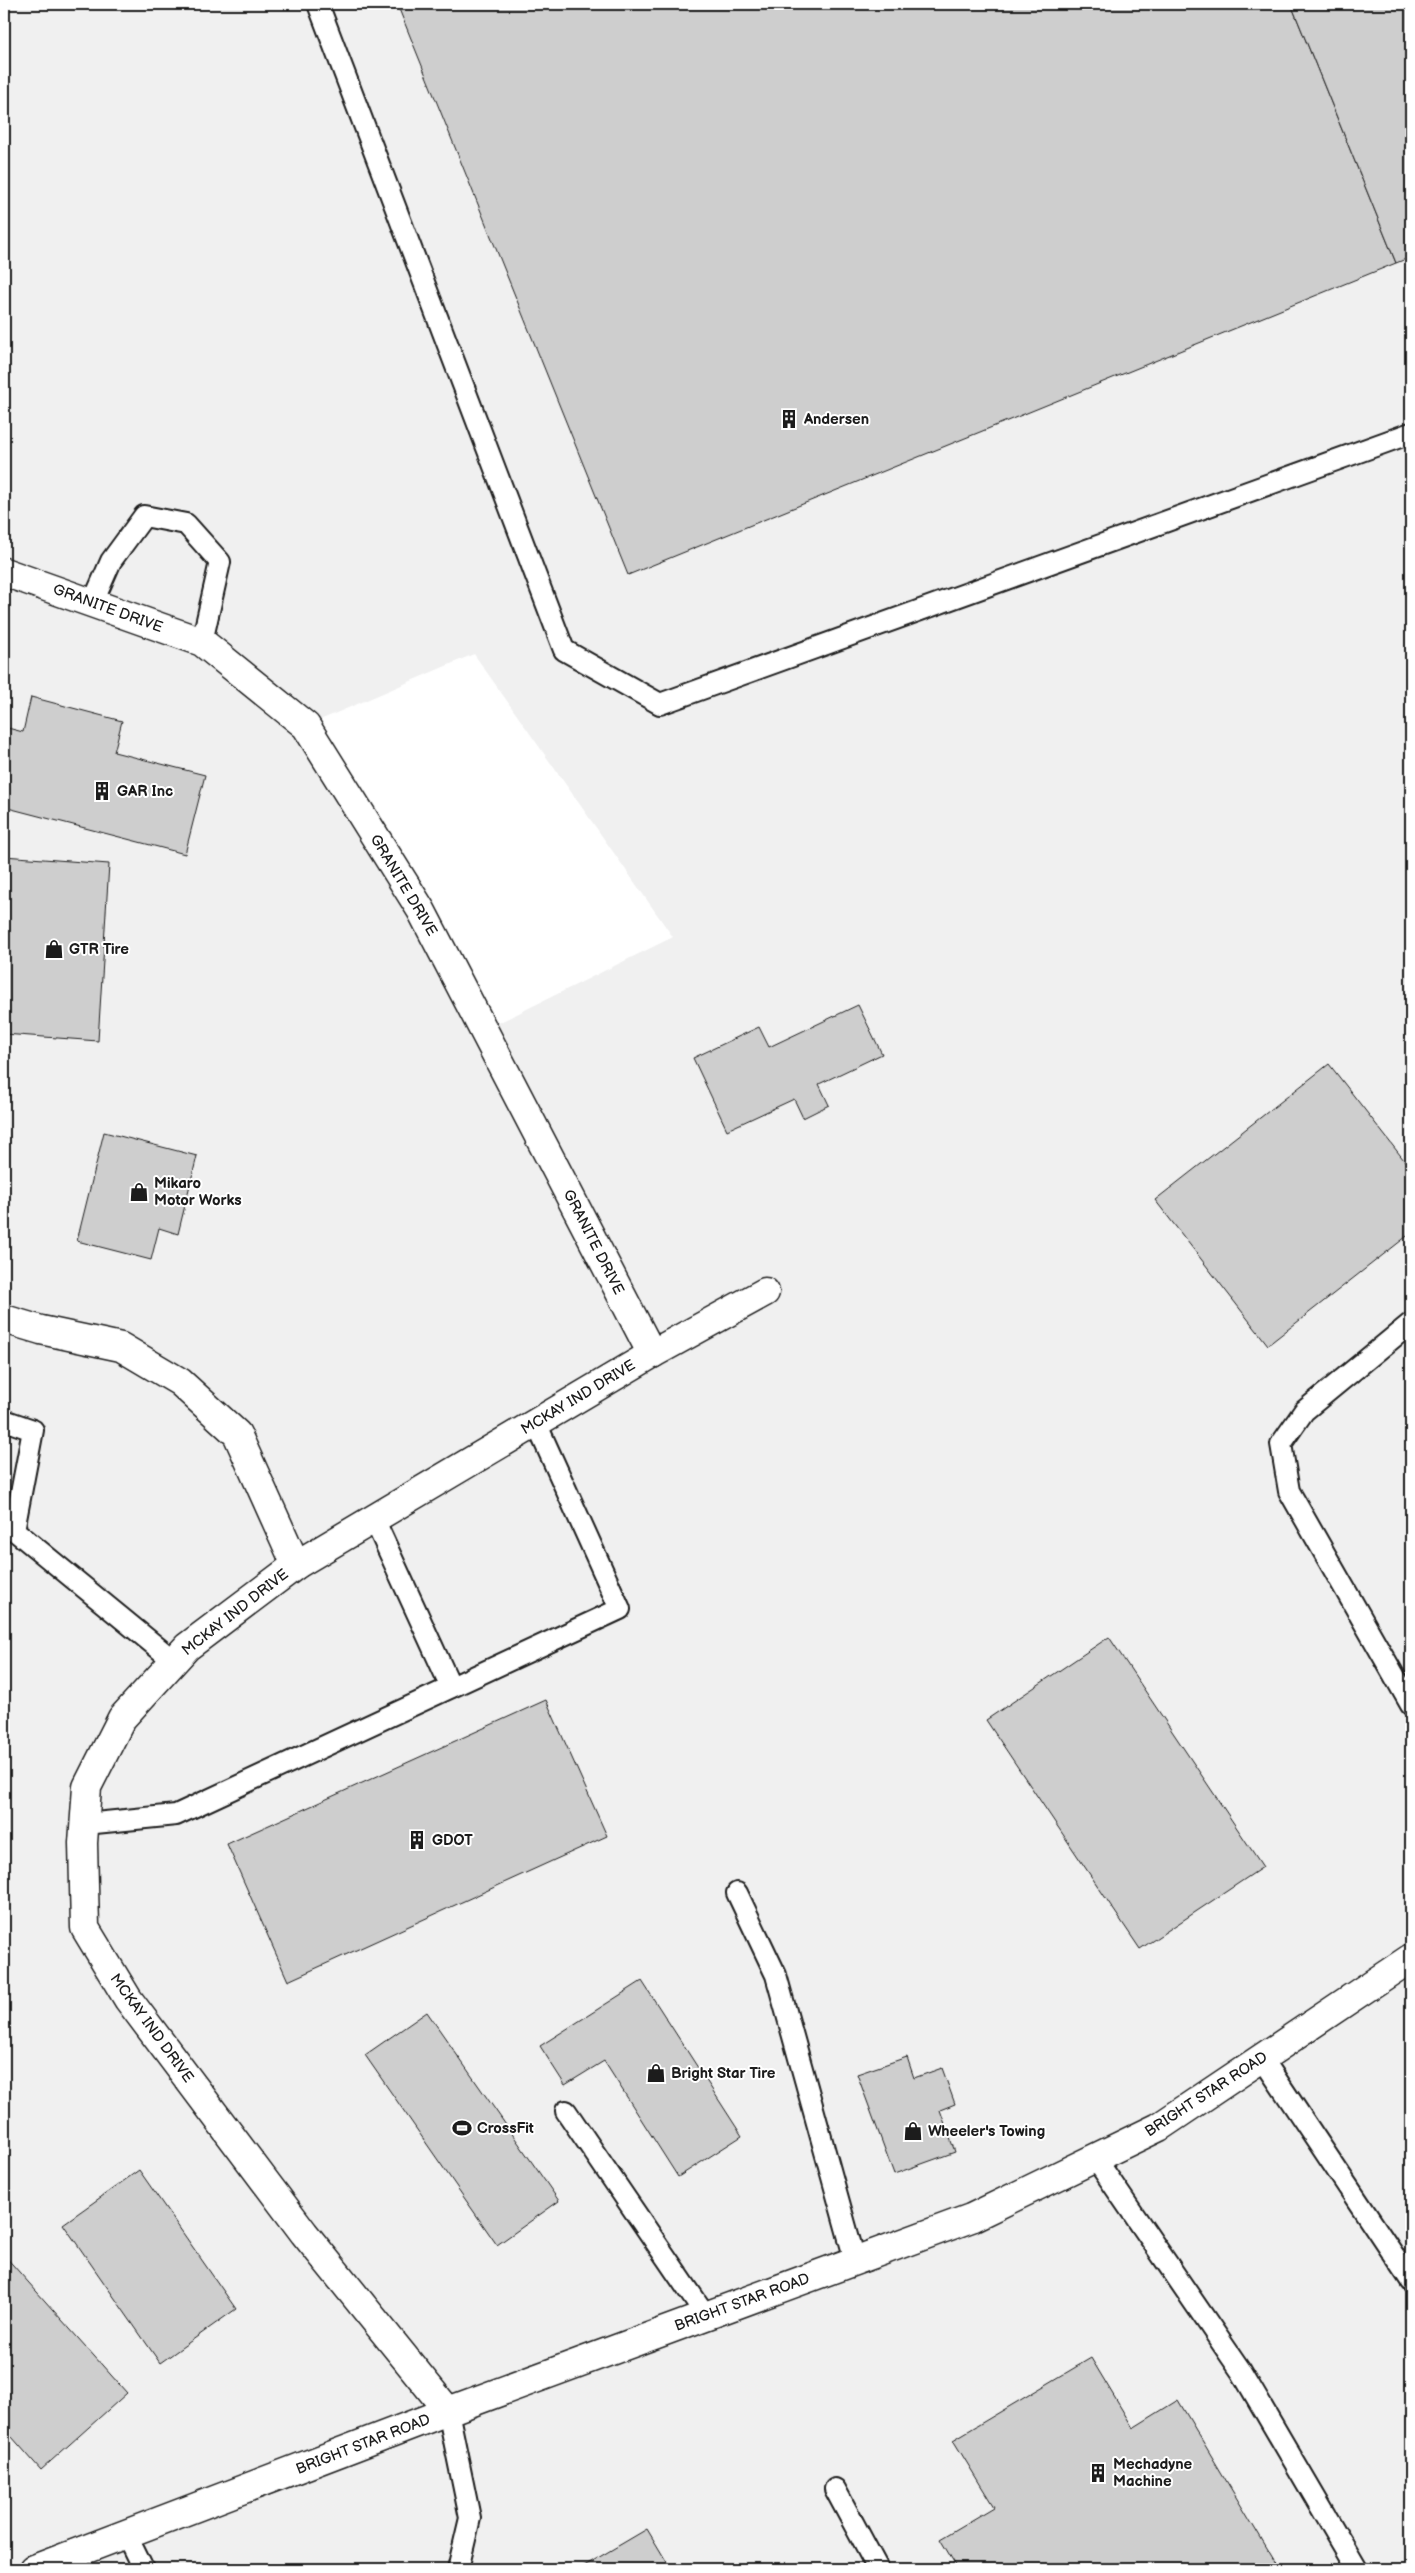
<svg xmlns="http://www.w3.org/2000/svg" width="1415" height="2573" font-family="'Balsamiq Sans',sans-serif">
<rect width="100%" height="100%" fill="#fff"/>
<filter id="ink" filterUnits="userSpaceOnUse"><feTurbulence type="fractalNoise" baseFrequency=".02" numOctaves="2"/><feDisplacementMap in="SourceGraphic" scale="10" xChannelSelector="R" yChannelSelector="G"/><feConvolveMatrix kernelMatrix="1 2 1 2 8 2 1 2 1" color-interpolation-filters="sRGB"/></filter>
<g filter="url(#ink)">
<path fill="#f0f0f0" fill-rule="evenodd" d="M4,4H1411V2569H4ZM474,654L673,937L484,1030L306,726Z"/>
<g fill="#cecece" stroke="#1c1c1c">
<path d="M397,4H1291L1396,263L628,575Z"/>
<path d="M1291,4H1411V257L1396,263Z"/>
<path d="M31,697L122,721L114,752L205,775L185,854L4,807V727L23,732Z"/>
<path d="M4,856L109,864L98,1041L4,1034Z"/>
<path d="M858,1005L882,1054L819,1084L829,1105L803,1118L794,1099L727,1130L693,1058L759,1027L769,1047Z"/>
<path d="M1329,1064L1411,1169V1233L1268,1345L1155,1200Z"/>
<path d="M104,1132L197,1156L178,1234L159,1228L151,1260L77,1241Z"/>
<path d="M1109,1637L1263,1867L1140,1949L986,1720Z"/>
<path d="M546,1700L607,1836L288,1981L227,1844Z"/>
<rect x="4" y="1729" width="3" height="112"/>
<path d="M642,1981L742,2136L678,2177L604,2061L565,2085L540,2046Z"/>
<path d="M427,2012L559,2201L497,2245L365,2055Z"/>
<path d="M907,2057L914,2078L942,2068L955,2104L940,2110L955,2152L894,2174L857,2074Z"/>
<path d="M139,2170L236,2309L160,2363L63,2224Z"/>
<path d="M4,2255L127,2393L41,2470L4,2428Z"/>
<path d="M1091,2358L1133,2428L1178,2400L1279,2569H958L940,2539L994,2507L953,2440Z"/>
<path d="M647,2529L671,2569H579Z"/>
</g>
<g fill="none" stroke-linecap="round" stroke-linejoin="round">
<g stroke="#1c1c1c" stroke-width="24">
<g id="service">
<path d="M318,4L564,650L660,704L1411,433"/>
<path d="M93,602L111,561L144,516L186,524L220,562L202,642"/>
<path d="M1411,1323L1304,1411L1281,1444L1289,1491L1411,1705"/>
<path d="M4,1420L33,1430L14,1530L174,1661"/>
<path d="M374,1519L451,1687"/>
<path d="M85,1824L176,1815L620,1609L536,1423"/>
<path d="M737,1893L776,1975L855,2260"/>
<path d="M1262,2058L1411,2281"/>
<path d="M566,2111L706,2316"/>
<path d="M1095,2158L1241,2371L1357,2569"/>
<path d="M448,2411L470,2518L458,2569"/>
<path d="M835,2489L878,2569"/>
<path d="M126,2534L143,2569"/>
</g>
</g>
<g stroke="#1c1c1c" stroke-width="31">
<g id="minor">
<path d="M4,572L202,642L306,726L421,910L652,1354"/>
<path d="M4,1319L41,1330L121,1347L180,1382L237,1434L296,1565"/>
<path d="M448,2411L304,2233L128,1999L85,1928L83,1843L87,1787L122,1718L187,1647L296,1565L652,1354L765,1292"/>
</g>
</g>
<g stroke="#1c1c1c" stroke-width="31">
<path id="tertiary" d="M34,2569L448,2411L971,2218L1159,2127L1411,1958"/>
</g>
<use href="#service" stroke="#fff" stroke-width="20"/>
<use href="#minor" stroke="#fff" stroke-width="28"/>
<use href="#tertiary" stroke="#fff" stroke-width="28"/>
</g>
</g>
<defs>
<g id="building-bare" transform="scale(1.5)"><path d="M-4-6H4V6H1V3H-1V6H-4ZM-2.5-4.3h1.7v1.8h-1.7ZM.8-4.3h1.7v1.8H.8ZM-2.5-1h1.7V.8h-1.7ZM.8-1h1.7V.8H.8Z" fill="#1c1c1c" stroke="#fff" stroke-width="2.5" paint-order="stroke"/></g>
<g id="shop-bare" transform="scale(1.5)"><path d="M-5-2.5h2.3a2.7 3.5 0 0 1 5.4 0H5L5.5 6h-11ZM-1.5-2.5h3a1.5 2.3 0 0 0-3 0Z" fill="#1c1c1c" stroke="#fff" stroke-width="2.5" paint-order="stroke"/></g>
<g id="stadium-bare" transform="scale(1.5)"><path d="M0-5a6.5 5 0 1 0 0 10a6.5 5 0 1 0 0-10ZM-3.5-1.8h7v3.6h-7Z" fill="#1c1c1c" stroke="#fff" stroke-width="2.5" paint-order="stroke"/></g>
</defs>
<g fill-rule="evenodd">
<use href="#building-bare" x="789" y="419"/>
<use href="#building-bare" x="102" y="791"/>
<use href="#shop-bare" x="54" y="949"/>
<use href="#shop-bare" x="139" y="1192"/>
<use href="#building-bare" x="417" y="1840"/>
<use href="#shop-bare" x="656" y="2073"/>
<use href="#stadium-bare" x="462" y="2128"/>
<use href="#shop-bare" x="913" y="2131"/>
<use href="#building-bare" x="1098" y="2473"/>
</g>
<g text-anchor="middle" stroke-width="4" stroke-linejoin="round" paint-order="stroke">
<g font-size="15" font-weight="bold" fill="#1c1c1c" stroke="#fff" text-anchor="start">
<text x="804" y="424">Andersen</text>
<text x="117" y="796">GAR Inc</text>
<text x="69" y="954">GTR Tire</text>
<text x="154" y="1188">Mikaro<tspan x="154" dy="17">Motor Works</tspan></text>
<text x="432" y="1845">GDOT</text>
<text x="671" y="2078">Bright Star Tire</text>
<text x="477" y="2133">CrossFit</text>
<text x="928" y="2136">Wheeler's Towing</text>
<text x="1113" y="2469">Mechadyne<tspan x="1113" dy="17">Machine</tspan></text>
</g>
<g font-size="15" fill="#1c1c1c" stroke="#fff">
<text transform="translate(108 608) rotate(20)" y="5">GRANITE DRIVE</text>
<text transform="translate(404 885) rotate(59)" y="5">GRANITE DRIVE</text>
<text transform="translate(594 1242) rotate(63)" y="5">GRANITE DRIVE</text>
<text transform="translate(578 1397) rotate(-31)" y="5">MCKAY IND DRIVE</text>
<text transform="translate(235 1612) rotate(-38)" y="5">MCKAY IND DRIVE</text>
<text transform="translate(152 2028) rotate(54)" y="5">MCKAY IND DRIVE</text>
<text transform="translate(1206 2094) rotate(-33)" y="5">BRIGHT STAR ROAD</text>
<text transform="translate(742 2302) rotate(-20)" y="5">BRIGHT STAR ROAD</text>
<text transform="translate(363 2444) rotate(-21)" y="5">BRIGHT STAR ROAD</text>
</g>
</g>
<rect width="1415" height="2573" fill="none" stroke="#fff" stroke-width="20"/>
<rect x="10" y="10" width="1395" height="2553" fill="none" stroke="#1c1c1c" stroke-width="2" filter="url(#ink)"/>
</svg>
